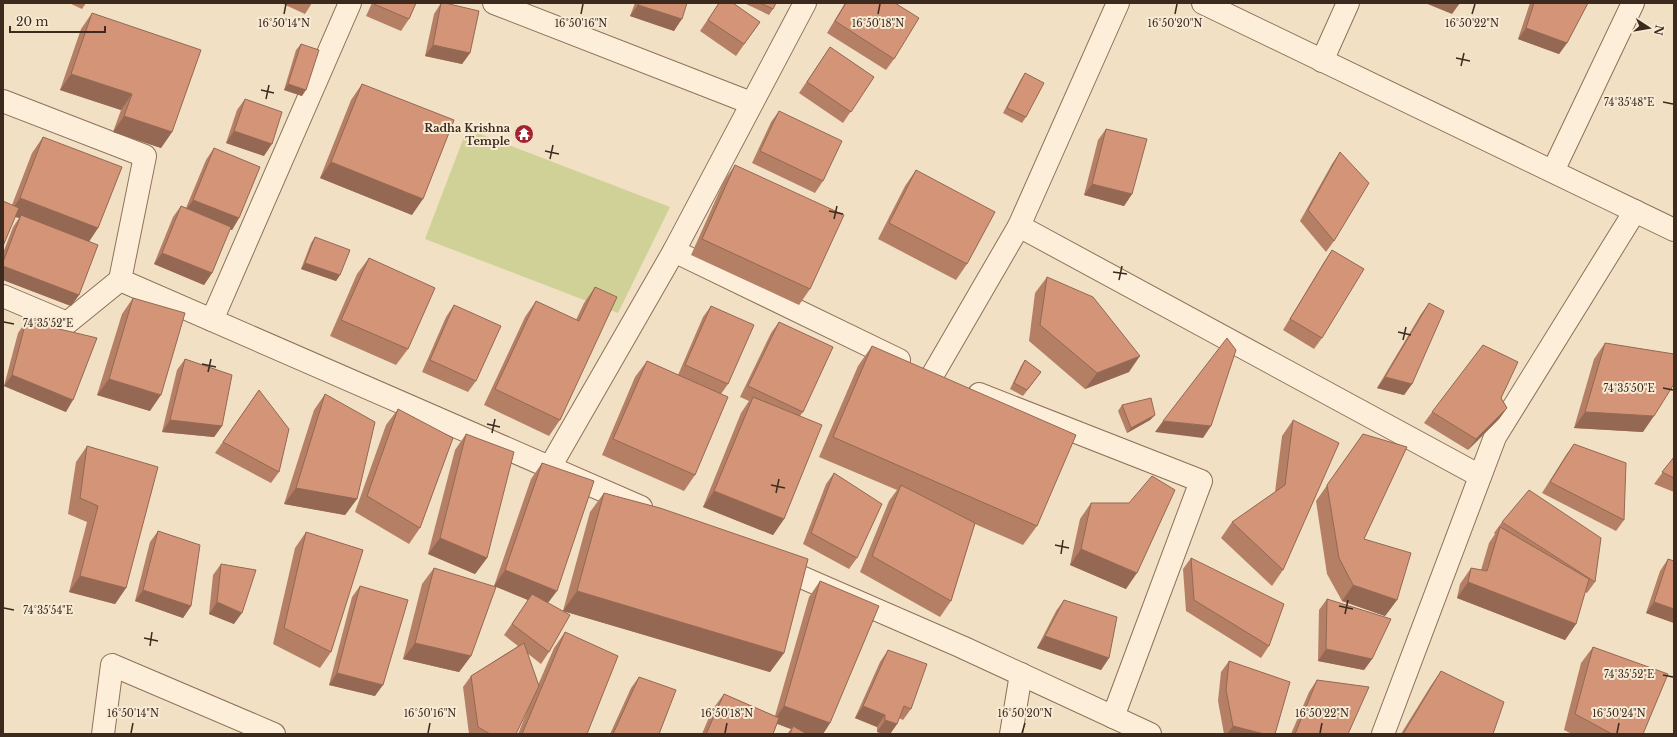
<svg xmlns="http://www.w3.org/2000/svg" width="1677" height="737" font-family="'Libre Baskerville',serif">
<rect width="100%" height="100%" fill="#f2e0c4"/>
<path fill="#d0d197" d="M467,129L670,207L618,313L425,239Z"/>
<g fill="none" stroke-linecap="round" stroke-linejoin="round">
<g stroke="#8f7059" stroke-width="24">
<g id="minor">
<path d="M494,3L751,103"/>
<path d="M1203,3L1674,230"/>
<path d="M1322,61L1348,3"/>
<path d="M3,101L145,156L120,280L641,507"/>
<path d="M1553,171L1633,3"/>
<path d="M1019,226L1480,476"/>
<path d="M674,251L899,360"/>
<path d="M3,296L67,323L120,280"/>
<path d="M212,320L350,3"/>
<path d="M932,376L1019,226L1118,3"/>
<path d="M979,394L1201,481L1113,717"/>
<path d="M550,467L674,251L805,3"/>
<path d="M776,566L962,647L1150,734"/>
<path d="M103,734L112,665L274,734"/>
<path d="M1011,734L1021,674"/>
<path d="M1383,734L1495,437L1635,211"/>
</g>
</g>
<use href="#minor" stroke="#fceed9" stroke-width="22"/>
</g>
<g fill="#b57f66">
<path d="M69,3H86L82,9Z"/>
<path d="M281,3H312L305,14Z"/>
<path d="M372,3H416L409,19L401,31L366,16Z"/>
<path d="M441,3H445L470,53L462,64L425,56L434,14Z"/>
<path d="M635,3H687L674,31L630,16Z"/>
<path d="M719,3L760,22L736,56L700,31Z"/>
<path d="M744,3H776L773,9L769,15Z"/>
<path d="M845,3H895L894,59L886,70L827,33Z"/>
<path d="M1530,3H1588L1567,43L1559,54L1518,39Z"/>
<path d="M92,13L172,132L161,148L113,132L121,110L60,90L81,29Z"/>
<path d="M301,44L302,96L284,90L296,50Z"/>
<path d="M830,47L874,77L843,123L799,93Z"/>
<path d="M1025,73L1026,117L1022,123L1003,113L1021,79Z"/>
<path d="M362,84L412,215L320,178L351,100Z"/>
<path d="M245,99L264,156L226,143L237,110Z"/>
<path d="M779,111L823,181L815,193L752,163L771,122Z"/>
<path d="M1106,129L1132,194L1124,206L1084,195L1098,140Z"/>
<path d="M43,137L98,228L89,242L79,295L71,306L3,280V253L13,227L19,218L15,217L12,205L32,153Z"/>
<path d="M214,148L239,218L232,230L230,229L212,273L204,285L154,264L173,217L181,206L186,208L206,160Z"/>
<path d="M1340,152L1334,241L1326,252L1300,221L1332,164Z"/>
<path d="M735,165L810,289L799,305L691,255L724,181Z"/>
<path d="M916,170L967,264L956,280L878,239L905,186Z"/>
<path d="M315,237L340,275L336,281L301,269L311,243Z"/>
<path d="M1332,250L1322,338L1314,349L1283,330L1324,262Z"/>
<path d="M369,258L408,349L396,365L330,336L357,274Z"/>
<path d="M1047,277L1129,372L1085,389L1029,341L1035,293Z"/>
<path d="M595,287L560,420L549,436L484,405L525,317L536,301L576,320L584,303Z"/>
<path d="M133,298L150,411L97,395L122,314Z"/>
<path d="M1429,303L1412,384L1404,395L1377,388L1421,314Z"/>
<path d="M454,305L476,381L468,392L422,372L446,317Z"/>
<path d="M711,306L728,384L721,394L695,475L684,491L602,455L635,377L647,361L678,375L703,317Z"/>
<path d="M26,321L66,412L4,386L18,333Z"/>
<path d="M779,322L803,412L800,416L784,519L773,535L703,507L741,413L749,401L740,397L771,333Z"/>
<path d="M1605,343L1643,432L1574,428L1594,359Z"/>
<path d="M872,346L1037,526L1023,545L975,524L951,601L940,617L860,572L889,501L897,490L819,457L858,366Z"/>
<path d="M185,359L222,426L214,437L162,432L177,370Z"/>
<path d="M1025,360L1041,372L1023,396L1010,389L1021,366Z"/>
<path d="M259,390L279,472L271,483L215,453Z"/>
<path d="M325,394L357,499L345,515L284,504L314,410Z"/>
<path d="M1501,398L1507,408L1499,419L1468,450L1424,423L1432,412Z"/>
<path d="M1122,405L1155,415L1150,420L1127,433L1118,411Z"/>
<path d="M398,409L420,528L409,544L355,512L386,425Z"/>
<path d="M1293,420L1283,570L1272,586L1221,538L1232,522L1275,492L1282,436Z"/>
<path d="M466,434L487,558L475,574L428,554L455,450Z"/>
<path d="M1363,434L1364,539L1397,600L1385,616L1342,601L1327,574L1316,501Z"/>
<path d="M1574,444L1624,520L1616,531L1542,493L1566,455Z"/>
<path d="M87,446L126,588L115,604L69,592L87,522L68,514L76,462Z"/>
<path d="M1674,457V492L1654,484Z"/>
<path d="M542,463L548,603L549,652L541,664L527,653L538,685L554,648L565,632L587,734H518L530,704L516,734H469L463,687L471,676L518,646L504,635L528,600L494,586L531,479Z"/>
<path d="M834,473L857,558L849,569L803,544L826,484Z"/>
<path d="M604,493L784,653L770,672L563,611L590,512Z"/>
<path d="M1091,503H1129L1126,589L1070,565L1080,519Z"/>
<path d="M1502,522L1595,582L1587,593L1585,592L1576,624L1565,640L1457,598L1460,584L1471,568L1481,570L1489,543L1495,534L1494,533Z"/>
<path d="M158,531L191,606L183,618L135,601L150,542Z"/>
<path d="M306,532L331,652L320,668L273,644L295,548Z"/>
<path d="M1191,558L1269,646L1261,658L1186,611L1183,569Z"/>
<path d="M1668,559L1674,561V623L1646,613L1660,571Z"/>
<path d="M221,564L234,624L209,614L213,575Z"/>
<path d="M434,568L471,656L459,672L403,659L422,584Z"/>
<path d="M820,581L830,723L823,734H787L791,729L777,724L773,734H702L712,710L724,694L775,716L809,597Z"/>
<path d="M360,586L375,696L329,685L352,597Z"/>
<path d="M1327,599L1372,659L1364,670L1318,661L1319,610Z"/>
<path d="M1064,600L1109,658L1101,670L1037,648L1056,611Z"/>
<path d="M1593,647L1643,734H1572L1564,730L1581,663Z"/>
<path d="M888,650L911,709L903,720L899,718L897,724L890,734H885L877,732V727L855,718L880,662Z"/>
<path d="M1229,661L1275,734H1224L1218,701L1221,672Z"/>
<path d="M1441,671L1493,734H1401L1430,687Z"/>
<path d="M639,677L659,734H610L631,688Z"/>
<path d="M1317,680L1348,734H1291L1309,692Z"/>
</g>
<g fill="#946853">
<path d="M1425,3H1460L1452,14Z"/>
<path d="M638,5L682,19L674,31L630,16Z"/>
<path d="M1526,28L1567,43L1559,54L1518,39Z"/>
<path d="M433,45L470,53L462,64L425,56Z"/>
<path d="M71,74L132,94L121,110L60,90Z"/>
<path d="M288,84L306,90L302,96L284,90Z"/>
<path d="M124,116L172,132L161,148L113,132Z"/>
<path d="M234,131L272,144L264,156L226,143Z"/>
<path d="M331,162L423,199L412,215L320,178Z"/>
<path d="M1092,184L1132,194L1124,206L1084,195Z"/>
<path d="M20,198L98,228L87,244L21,215L19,218L9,214Z"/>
<path d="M193,200L239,218L232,230L185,211Z"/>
<path d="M162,253L212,273L204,285L154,264Z"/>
<path d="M305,263L340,275L336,281L301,269Z"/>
<path d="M3,266L79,295L71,306L3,280Z"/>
<path d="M1140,356L1129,372L1085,389L1097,373Z"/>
<path d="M12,375L73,400L66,412L4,386Z"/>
<path d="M1385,377L1412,384L1404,395L1377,388Z"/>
<path d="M109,379L161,395L150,411L97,395Z"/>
<path d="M1507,408L1499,419L1468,450L1476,439Z"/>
<path d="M1585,412L1654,416L1643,432L1574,428Z"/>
<path d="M1155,415L1150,420L1127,433L1131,428Z"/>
<path d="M170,420L222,426L214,437L162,432Z"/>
<path d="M1163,421L1211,426L1203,438L1155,432Z"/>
<path d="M296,488L357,499L345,515L284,504Z"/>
<path d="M714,491L784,519L773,535L703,507Z"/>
<path d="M440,538L487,558L475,574L428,554Z"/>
<path d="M1081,549L1137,573L1126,589L1070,565Z"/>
<path d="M505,570L557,591L545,607L494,586Z"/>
<path d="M80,576L126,588L115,604L69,592Z"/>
<path d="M1468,582L1576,624L1565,640L1457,598Z"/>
<path d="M1353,585L1397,600L1385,616L1342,601Z"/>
<path d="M143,590L191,606L183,618L135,601Z"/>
<path d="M577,591L784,653L770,672L563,611Z"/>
<path d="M217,602L242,613L234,624L209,614Z"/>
<path d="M1654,602L1674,609V623L1646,613Z"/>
<path d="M1045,636L1109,658L1101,670L1037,648Z"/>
<path d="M415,643L471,656L459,672L403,659Z"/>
<path d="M1326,649L1372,659L1364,670L1318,661Z"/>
<path d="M337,673L383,685L375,696L329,685Z"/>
<path d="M784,706L830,723L823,734H805L793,726L791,729L773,722Z"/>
<path d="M863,706L885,715L877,727L855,718Z"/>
<path d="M885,720L897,724L890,734H885L877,732Z"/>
<path d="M1233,726L1264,734H1227Z"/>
</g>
<g fill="#d39477" stroke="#946853">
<path d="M375,3H416L409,19L374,4Z"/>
<path d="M441,3H445L479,11L470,53L433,45Z"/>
<path d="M639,3H687L682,19L638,5Z"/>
<path d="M719,3H733L760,22L744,44L708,20Z"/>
<path d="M760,3H776L773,9Z"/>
<path d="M846,3H895L919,18L894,59L835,21Z"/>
<path d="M1534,3H1588L1567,43L1526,28Z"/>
<path d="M92,13L201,50L172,132L124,116L132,94L71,74Z"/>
<path d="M301,44L319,50L306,90L288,84Z"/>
<path d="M830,47L874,77L851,112L807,82Z"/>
<path d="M1025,73L1044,83L1026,117L1007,108Z"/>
<path d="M362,84L454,120L423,199L331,162Z"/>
<path d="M245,99L282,112L272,144L234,131Z"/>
<path d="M779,111L842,141L823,181L760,151Z"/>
<path d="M1106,129L1147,139L1132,194L1092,184Z"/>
<path d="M43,137L122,167L98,228L20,198Z"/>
<path d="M214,148L260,167L239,218L193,200Z"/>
<path d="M1340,152L1369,183L1334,241L1308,210Z"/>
<path d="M735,165L844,215L810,289L702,239Z"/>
<path d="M916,170L995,212L967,264L889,223Z"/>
<path d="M3,201L19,208L3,246Z"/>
<path d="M181,206L231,227L212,273L162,253Z"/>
<path d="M21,215L98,245L79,295L3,266V262Z"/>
<path d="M315,237L350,250L340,275L305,263Z"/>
<path d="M1332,250L1364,269L1322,338L1290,319Z"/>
<path d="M369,258L435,288L408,349L341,320Z"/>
<path d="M1047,277L1093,297L1140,356L1097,373L1040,325Z"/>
<path d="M595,287L617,297L560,420L495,389L536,301L579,321Z"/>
<path d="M133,298L185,313L161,395L109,379Z"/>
<path d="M1429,303L1444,311L1412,384L1385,377Z"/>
<path d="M454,305L501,326L476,381L430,360Z"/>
<path d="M711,306L754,325L728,384L685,365Z"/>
<path d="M26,321L97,338L73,400L12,375Z"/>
<path d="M779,322L833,347L803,412L748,386Z"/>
<path d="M1227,338L1236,350L1211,426L1163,421Z"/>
<path d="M1605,343L1674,354V384L1654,416L1585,412Z"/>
<path d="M1483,345L1518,362L1501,398L1507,408L1476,439L1432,412Z"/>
<path d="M872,346L1076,435L1037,526L833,437Z"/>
<path d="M185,359L232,375L222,426L170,420Z"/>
<path d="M1025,360L1041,372L1027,390L1014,383Z"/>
<path d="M647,361L728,397L695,475L613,439Z"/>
<path d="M259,390L289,429L279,472L223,442Z"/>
<path d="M325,394L375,422L357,499L296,488Z"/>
<path d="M753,397L822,425L784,519L714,491Z"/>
<path d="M1151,398L1155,415L1131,428L1122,405Z"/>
<path d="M398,409L453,438L420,528L367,496Z"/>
<path d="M1293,420L1339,443L1283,570L1232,522L1285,485Z"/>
<path d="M466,434L514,452L487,558L440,538Z"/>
<path d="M1363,434L1407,447L1364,539L1411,553L1397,600L1353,585L1339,558L1327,485Z"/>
<path d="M1574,444L1626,463L1624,520L1550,482Z"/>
<path d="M87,446L158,467L126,588L80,576L98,506L80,498Z"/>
<path d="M1674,457V478L1662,472Z"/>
<path d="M542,463L594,481L557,591L505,570Z"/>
<path d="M834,473L882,504L857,558L811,533Z"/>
<path d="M1152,476L1175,490L1137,573L1081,549L1091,503H1129Z"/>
<path d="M901,485L975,523L951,601L872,556Z"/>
<path d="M1529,490L1601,538L1595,582L1502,522Z"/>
<path d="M604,493L660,508L808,559L784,653L577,591Z"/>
<path d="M1500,527L1589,579L1576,624L1468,582L1471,568L1487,571Z"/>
<path d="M158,531L200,545L191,606L143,590Z"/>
<path d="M306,532L363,550L331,652L284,628Z"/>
<path d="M1191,558L1284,604L1269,646L1194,600Z"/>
<path d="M1668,559L1674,561V609L1654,602Z"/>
<path d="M221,564L256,570L242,613L217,602Z"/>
<path d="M434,568L496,587L471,656L415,643Z"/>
<path d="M820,581L879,606L830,723L784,706Z"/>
<path d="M360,586L408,600L383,685L337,673Z"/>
<path d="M532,594L570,615L549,652L512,624Z"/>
<path d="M1327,599L1391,619L1372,659L1326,649Z"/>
<path d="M1064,600L1117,617L1109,658L1045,636Z"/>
<path d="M565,632L618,656L587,734H522Z"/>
<path d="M524,643L539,686L516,734H490L478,727L471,676Z"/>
<path d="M1593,647L1668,674L1643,734H1612L1575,714Z"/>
<path d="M888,650L927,664L911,709L904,706L897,724L885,720V715L863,706Z"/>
<path d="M1229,661L1290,682L1275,734H1264L1233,726L1226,690Z"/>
<path d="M1441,671L1504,702L1493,734H1403Z"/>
<path d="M639,677L676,690L659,734H613Z"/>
<path d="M1317,680L1369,687L1348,734H1295Z"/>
<path d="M724,694L779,718L773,734H706Z"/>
<path d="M793,726L807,734H790Z"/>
</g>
<path fill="none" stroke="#3d2a1e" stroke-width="1.5" d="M284,14L286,4M581,14L583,4M878,14L880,4M1175,14L1177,4M1472,14L1475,4M1456,58L1470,61M1461,66L1464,53M261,90L274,93M266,99L269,85M1663,102L1673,104M545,151L559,154M550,159L553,145M829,211L843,214M834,219L837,206M1113,272L1127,274M1119,280L1122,266M4,322L14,324M1398,332L1411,335M1403,340L1406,327M202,364L216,367M208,372L211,359M1663,388L1673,390M487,424L500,427M492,433L495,419M771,485L785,488M776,493L779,479M1055,545L1069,548M1061,554L1063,540M1339,606L1353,609M4,608L14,610M1345,614L1348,600M144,638L158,641M150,646L152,632M1663,675L1673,677M131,733L133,723M428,733L430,723M725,733L727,723M1022,733L1025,723M1320,733L1322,723M1617,733L1619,723"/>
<defs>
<g id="temple-disc" transform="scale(1)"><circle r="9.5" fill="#a32331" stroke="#f8ebd5"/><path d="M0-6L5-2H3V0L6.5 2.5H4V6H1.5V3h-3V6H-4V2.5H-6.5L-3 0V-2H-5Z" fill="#fff"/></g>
</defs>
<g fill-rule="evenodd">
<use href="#temple-disc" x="524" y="134"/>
</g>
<g text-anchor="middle" stroke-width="4" stroke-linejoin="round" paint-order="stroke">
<g font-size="11" font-weight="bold" fill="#3d2a1e" stroke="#f8ebd5" text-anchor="end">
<text x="510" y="132">Radha Krishna<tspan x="510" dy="13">Temple</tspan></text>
</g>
</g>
<g font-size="10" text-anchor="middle" fill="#3d2a1e" stroke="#f8ebd5" stroke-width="4" stroke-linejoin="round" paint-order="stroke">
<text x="284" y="27">16°50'14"N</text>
<text x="581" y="27">16°50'16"N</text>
<text x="878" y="27">16°50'18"N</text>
<text x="1175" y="27">16°50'20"N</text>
<text x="1472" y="27">16°50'22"N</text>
<text x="1629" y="106">74°35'48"E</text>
<text x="48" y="327">74°35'52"E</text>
<text x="1629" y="392">74°35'50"E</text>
<text x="48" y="614">74°35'54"E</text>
<text x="1629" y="678">74°35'52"E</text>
<text x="133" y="717">16°50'14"N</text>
<text x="430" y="717">16°50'16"N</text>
<text x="727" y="717">16°50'18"N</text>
<text x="1025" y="717">16°50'20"N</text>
<text x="1322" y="717">16°50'22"N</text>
<text x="1619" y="717">16°50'24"N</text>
</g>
<rect width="1677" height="737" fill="none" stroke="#3d2a1e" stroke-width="8"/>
<g transform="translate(1649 28) rotate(102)" stroke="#f8ebd5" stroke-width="3" paint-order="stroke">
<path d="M0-3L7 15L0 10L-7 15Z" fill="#3d2a1e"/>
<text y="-6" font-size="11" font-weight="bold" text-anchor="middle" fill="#3d2a1e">N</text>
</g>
<path d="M10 26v6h95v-6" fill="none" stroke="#3d2a1e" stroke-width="2"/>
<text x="16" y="26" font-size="12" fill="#3d2a1e" stroke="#f8ebd5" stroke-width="3" paint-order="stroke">20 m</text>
</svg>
